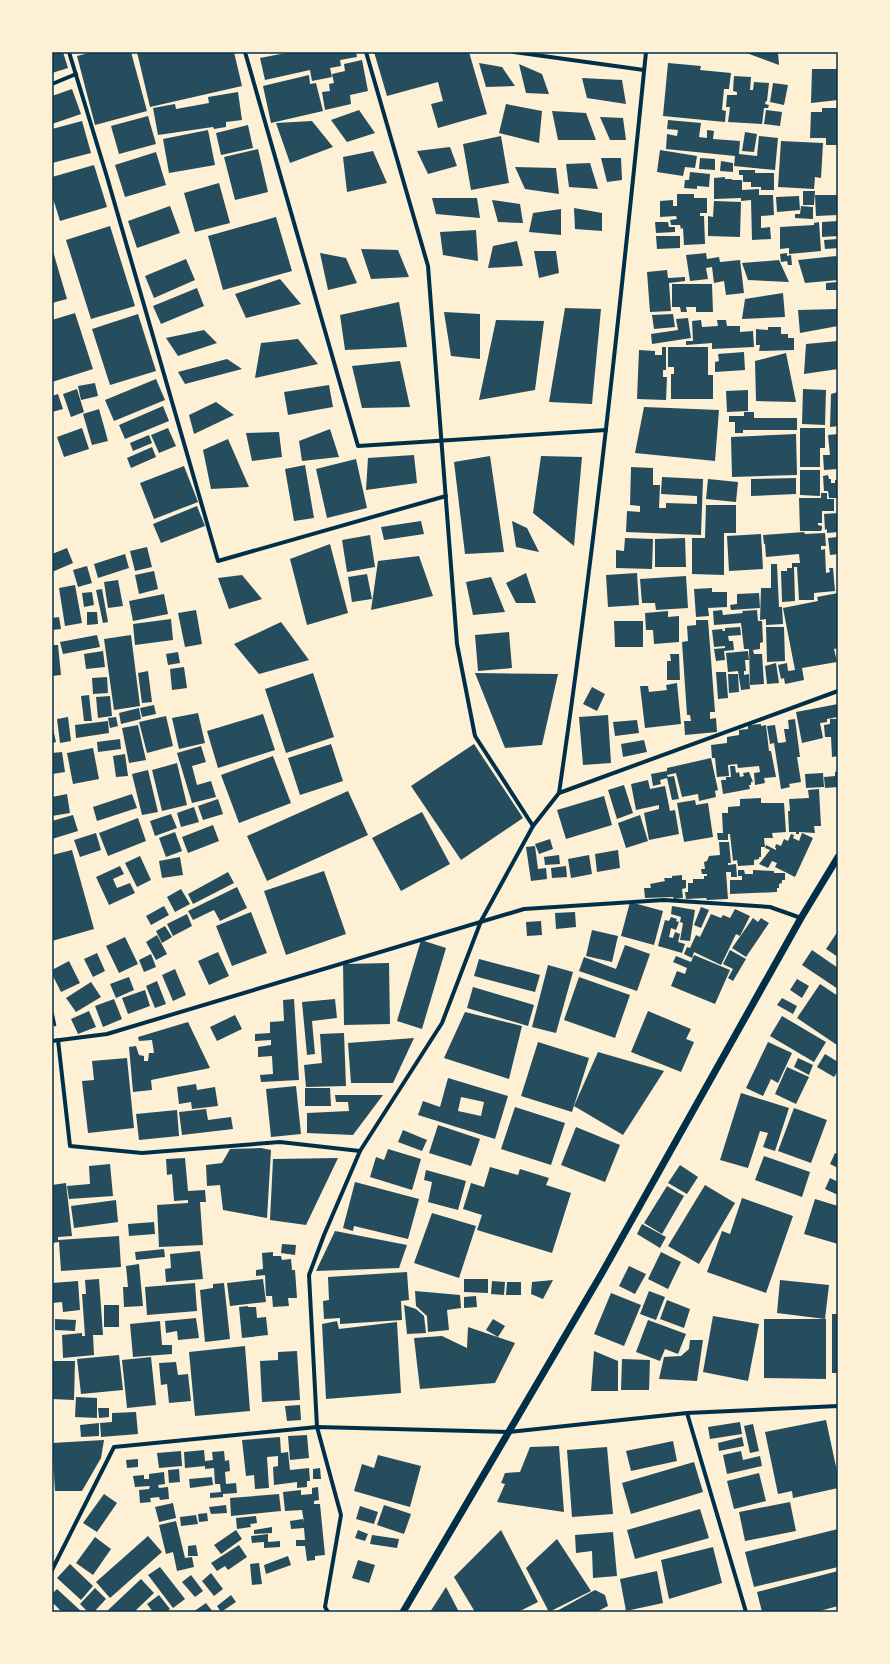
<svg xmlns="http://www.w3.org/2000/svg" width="890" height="1664" font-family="Lato,sans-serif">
<rect width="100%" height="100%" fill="#fdf0d5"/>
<g fill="#264d5e" fill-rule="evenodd">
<path d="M52,52H63L68,68L52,73Z"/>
<path d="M93,52H131L147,111L95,125L77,56Z"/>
<path d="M137,52H234L242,86L150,107Z"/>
<path d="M291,52H356L357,57L340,60L341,66L330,68L332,77L312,81L310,70L265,80L260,58Z"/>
<path d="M374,52H469L487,114L438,128L431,104L443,101L438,82L387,96Z"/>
<path d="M744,52H778L779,65Z"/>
<path d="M362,60L368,91L350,95L351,104L325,110L322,92L330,91L329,84L334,83L332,74L345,71L344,64Z"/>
<path d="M479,63L502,67L515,86L486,87Z"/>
<path d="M668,63L701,66L700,70L731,73L729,89H724L722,110L726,111L725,122L663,116Z"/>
<path d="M519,64L542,74L549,94L526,93Z"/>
<path d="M812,69H838V100L811,103Z"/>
<path d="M309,75L310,84L316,83L323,111L271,123L263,86Z"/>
<path d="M734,76L751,77L750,90H753L754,82L769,83L767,101H766L765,104L769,105L768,108H764L762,124L728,122L730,107H726L727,95H737V92L733,91Z"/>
<path d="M582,78L622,80L626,104L587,98Z"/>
<path d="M773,83L788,85L784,105L770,102Z"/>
<path d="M72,89L81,114L52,124V96Z"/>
<path d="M238,92L242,120L226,122V127L214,129L213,127L158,135L153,108L175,104L176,109L209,103L208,97Z"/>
<path d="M506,104L542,111L539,143L499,133Z"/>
<path d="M822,108H838V145H826V138H810L811,112H822Z"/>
<path d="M359,110L375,133L347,142L331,120Z"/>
<path d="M766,110L782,112L780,126L764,124Z"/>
<path d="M552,111L586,113L596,140H558Z"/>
<path d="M148,116L156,144L119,154L111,126Z"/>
<path d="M600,117L623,118L626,140H610Z"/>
<path d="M668,120L701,123L699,137L707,138V130L714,131L713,139L740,141L739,154L757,156L759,136L778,138L775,170L734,166L735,156L666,149L667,134L677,136L678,130L667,129Z"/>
<path d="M82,121L91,153L52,163V129Z"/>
<path d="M312,121L333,147L290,163L276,123Z"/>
<path d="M248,125L253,148L221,155L216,133Z"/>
<path d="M208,130L215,165L169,173L163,139Z"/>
<path d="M745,132L757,134L754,152L742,151Z"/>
<path d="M501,136L509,183L471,190L463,144Z"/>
<path d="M781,141L823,143L821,178L815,177L814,189L778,187Z"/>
<path d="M450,147L457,166L428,174L417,151Z"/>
<path d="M258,149L268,192L235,200L224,157Z"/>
<path d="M660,150L697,156L695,168L685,167L683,176L657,172Z"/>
<path d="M373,151L387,183L347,192L343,157Z"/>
<path d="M156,152L166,185L125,197L115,165Z"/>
<path d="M601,158H621L622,180L607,182Z"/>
<path d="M700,158L715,159V170L699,169Z"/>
<path d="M721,161L733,163V172L720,171Z"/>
<path d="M590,163L598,189L569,187L566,164Z"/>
<path d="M94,165L107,207L60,221L52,195V177Z"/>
<path d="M515,167L556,168L559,194L525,189Z"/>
<path d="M739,170H755V173H774V190H761V187H751V182H743V175H739Z"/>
<path d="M690,172L710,174L709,187L697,186V189L684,188L685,180H689Z"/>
<path d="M725,177V179H732V180H742V190L759,189V195H773L774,215L761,216V228L770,227L771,239L752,240L751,200L741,201V198L714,199V178Z"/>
<path d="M219,183L230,223L195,232L184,193Z"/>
<path d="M803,191H815L814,205H803Z"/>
<path d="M677,194H694V198H707V213H700V216H704L705,244L684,245L683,228L681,229L680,225H671L670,220L677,219L676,216L660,217V201L673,200V206H677Z"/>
<path d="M815,195H838V215L816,216Z"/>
<path d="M799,196L800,210L777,212L776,197Z"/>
<path d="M432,198H477L480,218L436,214Z"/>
<path d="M492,200L520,204L523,223L498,222Z"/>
<path d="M714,201L741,202L740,237L708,236V216L713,217Z"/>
<path d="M170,206L180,233L137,248L128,221Z"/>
<path d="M801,206L813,207V219L795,218V214H800Z"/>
<path d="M574,208L602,213V231L575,229Z"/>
<path d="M561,209V235L529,232L533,213Z"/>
<path d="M276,217L292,271L223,290L208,236Z"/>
<path d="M838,221V236L822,237V222Z"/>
<path d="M655,222H668L669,227H675V232L656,233Z"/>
<path d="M819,222L821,251L789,254V248L780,249V227L814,225V223Z"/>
<path d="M110,226L135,306L91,319L66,240Z"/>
<path d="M476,230L478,261L443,255L440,232Z"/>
<path d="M656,236H680V248L657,249Z"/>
<path d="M838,239V248L825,249L824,240Z"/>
<path d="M517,241L523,266L488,268L493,246Z"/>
<path d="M52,248L67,299L52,303Z"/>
<path d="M361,249L398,250L409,277L371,279Z"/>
<path d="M534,251H556L559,273L539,278Z"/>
<path d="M320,253L346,258L357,283L328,290Z"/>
<path d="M706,253L707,259L719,257L720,262L740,260L744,293L726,295L724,281L714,283L712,267L706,268L708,279L690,281L686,255Z"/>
<path d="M787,253V256L791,255L792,265H788L787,261L781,262L780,254Z"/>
<path d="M836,256L838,261V280L805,283L798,260Z"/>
<path d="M186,259L195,280L154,298L145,276Z"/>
<path d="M779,260L789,282L748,280L742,263Z"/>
<path d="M667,270L668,278L685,277V281L669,283L671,311L650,312L647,272Z"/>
<path d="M280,279L301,304L246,318L235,294Z"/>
<path d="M838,282V290H826V283Z"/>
<path d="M672,284H712L713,312H696V307H686L687,312H681L680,307H672Z"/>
<path d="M197,288L204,306L161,324L153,306Z"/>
<path d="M783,293L785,317L742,319L745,299Z"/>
<path d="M399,302L407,347L345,350L340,315Z"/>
<path d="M565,308L601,309L592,404L549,402Z"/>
<path d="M838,309V326L800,333L798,310Z"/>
<path d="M444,312L480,314V359L451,356Z"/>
<path d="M75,313L93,369L52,382V320Z"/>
<path d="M138,314L156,371L110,385L92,329Z"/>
<path d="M673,314L675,327L654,329L652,315Z"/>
<path d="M688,318L691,338L652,344L651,334L678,330L676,319Z"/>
<path d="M496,320L544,321L535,390L479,400Z"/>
<path d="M701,320L702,327L718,326L717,320H726L727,326H740V332L753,331L754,347L712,349V343L686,345V341H693L692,321Z"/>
<path d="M768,327H781V334H788V338H794V350L759,351L760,345H756V329L768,330Z"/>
<path d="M204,330L217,343L178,356L166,338Z"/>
<path d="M298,339L318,364L255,378L261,343Z"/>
<path d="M838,341V369L804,374L806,344Z"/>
<path d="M662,347H666V370H663V377H667L666,400L637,399L639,350L655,351V355H662Z"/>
<path d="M668,347H708V375H713V399H671V374H674V367H668Z"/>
<path d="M744,352L745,370L715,372V362L719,361L718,354Z"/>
<path d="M786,353L796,402L756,401L755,361Z"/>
<path d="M227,359L242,369L185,384L178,372Z"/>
<path d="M400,361L410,407L362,408L352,366Z"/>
<path d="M156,379L165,400L114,421L105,400Z"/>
<path d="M95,383L98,396L81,400L78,386Z"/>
<path d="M329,385L333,407L288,415L284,392Z"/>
<path d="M77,389L84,412L71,417L63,394Z"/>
<path d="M803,389L826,390L825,425L802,424Z"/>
<path d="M748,390V411L727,412L726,391Z"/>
<path d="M838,392V426L830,427L831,394Z"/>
<path d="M58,394L63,409L52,412V396Z"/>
<path d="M216,402L234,415L194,434L189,415Z"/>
<path d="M163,406L169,421L125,439L119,425Z"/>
<path d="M644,407L719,410L715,461L635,453Z"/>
<path d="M99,409L108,441L92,445L83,414Z"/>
<path d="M744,412H754V418H797V430H743V433H735V422H729V416H744Z"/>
<path d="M82,428L89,449L64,457L57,437Z"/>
<path d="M168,428L176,446L159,453L151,435Z"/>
<path d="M800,428H825V448H820V467H800Z"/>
<path d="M330,429L339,457L302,461L299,441Z"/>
<path d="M279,432L282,457L252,461L246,433Z"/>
<path d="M796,434L797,475L732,477L731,437Z"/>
<path d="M838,434V469L824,470L823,455H830L828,435Z"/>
<path d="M149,435L152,443L133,451L130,443Z"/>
<path d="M228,439L249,487L211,489L203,450Z"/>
<path d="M152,447L156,457L131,468L127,458Z"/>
<path d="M414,455L417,483L366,490L368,458Z"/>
<path d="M490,456L504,552L465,554L454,462Z"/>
<path d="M541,456L582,457L574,546L533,513Z"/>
<path d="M356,459L367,508L327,518L316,469Z"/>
<path d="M305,465L314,518L294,521L285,469Z"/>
<path d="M184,466L198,502L154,519L140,483Z"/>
<path d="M631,467L653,468V485H660L659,508H666V503L697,504V496L661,494L662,477L703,479L701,535L626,532L627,511L640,512V506L630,505Z"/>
<path d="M800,470H820V496L800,495Z"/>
<path d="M828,475L829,479H831V483H835V480H838V498H829L828,491H824L823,476Z"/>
<path d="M796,478V494L751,496V479Z"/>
<path d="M708,479L738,482L736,502L706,499Z"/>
<path d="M821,493H827V499H834V511H822V523H818V525L822,526V529L821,531H800L799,498H821Z"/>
<path d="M706,505H736V533H724V575L692,574V538H705Z"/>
<path d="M197,506L205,526L161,543L153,524Z"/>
<path d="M838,513V532L827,533V529L825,530L824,514Z"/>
<path d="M421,521L424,534L384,540L381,527Z"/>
<path d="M512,521L527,528L539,552L516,547Z"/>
<path d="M804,532L805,534L825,533L826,546H821V550L825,549L826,573L830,572L829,568H833L835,591L814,593V600H799L797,567H794L795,601L782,602L781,571H787V568H792V563H800L799,554L766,557L765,544H764L763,535Z"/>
<path d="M761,534L763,569L729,571L727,536Z"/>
<path d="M370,535L375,567L347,572L342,540Z"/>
<path d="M838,537V554L830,555L828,538Z"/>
<path d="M625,538L653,539L652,569L616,568V550L624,551Z"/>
<path d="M685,538L686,567H655V539Z"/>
<path d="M330,544L348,613L307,625L290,559Z"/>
<path d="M147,547L152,567L135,571L130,551Z"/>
<path d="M67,548L73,563L52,572V554Z"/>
<path d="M125,554L129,568L98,578L94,564Z"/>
<path d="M419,556L433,596L371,610L378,561Z"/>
<path d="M771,564H777L779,607H782L783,624L766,625V619L760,620L761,588H771Z"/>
<path d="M87,566L92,583L78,587L73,570Z"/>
<path d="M154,571L158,589L139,594L135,575Z"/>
<path d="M526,573L536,603H516L506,583Z"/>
<path d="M637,573L639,605L608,607L606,575Z"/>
<path d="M367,574L372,599L352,602L348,577Z"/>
<path d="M242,575L262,599L229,609L218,578Z"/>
<path d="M686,576L688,608L656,610L655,603H642L640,579Z"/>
<path d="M491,577L505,612L473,615L466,582Z"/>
<path d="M118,580L123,606L108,608L104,582Z"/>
<path d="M75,585L82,623L65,626L59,588Z"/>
<path d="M712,588V592H727V607L708,608L709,616L696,617L694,589Z"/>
<path d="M102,589L108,622L103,623L96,590Z"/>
<path d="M92,592L94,605L84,607L82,593Z"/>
<path d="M759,593L760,608L731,610L730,605L737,604V594Z"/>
<path d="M838,593V648L834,649L837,662L802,668L804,680L785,684L784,678L781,679L778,665L787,663L788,671L795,670L783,608L818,601L817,597Z"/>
<path d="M164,594L168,614L133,621L129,601Z"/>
<path d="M196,610L202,644L185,647L178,613Z"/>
<path d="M722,610L723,615L743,613L742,611L757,610L758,621H762L763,642L760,643V649L753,650L754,654H762L764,684L750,685L749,649H744L741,623L714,625L713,611Z"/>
<path d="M668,611V617L679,616V642L654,644L653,630H646L645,613Z"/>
<path d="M87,612H97L98,624L87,625Z"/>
<path d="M59,617L61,629L52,630V618Z"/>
<path d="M171,619L173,640L135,645L133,624Z"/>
<path d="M696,620H708L715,712H710V719L716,718L717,732L685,735L684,721H691L690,715H687L682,642L688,641L687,626L696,625Z"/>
<path d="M614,621H643V647H615Z"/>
<path d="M281,622L309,660L259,674L234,644Z"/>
<path d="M740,627L741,635L728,636L729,641H733L734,650L724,651L725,660L716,661L714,649L725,648V646L714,647L712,630L722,629L723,631H725V628Z"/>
<path d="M766,627H784L785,661L767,662Z"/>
<path d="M509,632L512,668L478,671L475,635Z"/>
<path d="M97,635L100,647L63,654L60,642Z"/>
<path d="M131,635L140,706L114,710L104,639Z"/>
<path d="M52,645H58L61,675L52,676Z"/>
<path d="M103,651L105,667L86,669L84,654Z"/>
<path d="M748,651L749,660H745L746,671H744V675L749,674L750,689L741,690L738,671L728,672L726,653Z"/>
<path d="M178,652L180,663L168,665L166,654Z"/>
<path d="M670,654H679L680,680H667V661H671Z"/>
<path d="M776,663L779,683L767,684L765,666Z"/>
<path d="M184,667L187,688L172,690L170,669Z"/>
<path d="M148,671L152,702L142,703L138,673Z"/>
<path d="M716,672H726L728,698L718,699Z"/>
<path d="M313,673L334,737L286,753L265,689Z"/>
<path d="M475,673L558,674L542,745L505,748Z"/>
<path d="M728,674H738L739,692L729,693Z"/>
<path d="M107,677L108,693L93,694L92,678Z"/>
<path d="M677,683L681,724L645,728L640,686H648L649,692L667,690L666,685Z"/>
<path d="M592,687L605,694L597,711L583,704Z"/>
<path d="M89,695L92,721H84L81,696Z"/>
<path d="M110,696L112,716L98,718L96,697Z"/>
<path d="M838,704V717L827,719V722L820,723L823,738L802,743L796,712Z"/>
<path d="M154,705L156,714L142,717L140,708Z"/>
<path d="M139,708L141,719L121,724L119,713Z"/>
<path d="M198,713L205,743L179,749L172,718Z"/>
<path d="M263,714L275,750L218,768L207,731Z"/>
<path d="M608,715L611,763L583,765L579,717Z"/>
<path d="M166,716L173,746L147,753L139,722Z"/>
<path d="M68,717L71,741L60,743L57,719Z"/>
<path d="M116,717L118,726L110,728L108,718Z"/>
<path d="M795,719L800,757H797L801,782L789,784L790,787L781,789L774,743L770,744L767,726L775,725L778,743L786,742L784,729H789L788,720Z"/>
<path d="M830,719H838V756L832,757L831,737H825L824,725L830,724Z"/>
<path d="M637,720L639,733L615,736L613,722Z"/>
<path d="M108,721L109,733L76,738L75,725Z"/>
<path d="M761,724V726L766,725L769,751H771L776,777L764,778L765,783L755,785L754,773L760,772L759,766L738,768L737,764L728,765L729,776L717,777L715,758H712L711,745L727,743V737L739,735V730L748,729V725Z"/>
<path d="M52,725L56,742L52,743Z"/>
<path d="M138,725L146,760L129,763L122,728Z"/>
<path d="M120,739L121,749L98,752L97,742Z"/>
<path d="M644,740L647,752L623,757L621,744Z"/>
<path d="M331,744L343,781L300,795L288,758Z"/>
<path d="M474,744L523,818L461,860L411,786Z"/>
<path d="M201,746L206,762L192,766L197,785L211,781L216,797L192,803L177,753Z"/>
<path d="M93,748L99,779L73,784L67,753Z"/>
<path d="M62,752L65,772L52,774V753Z"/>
<path d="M125,754L128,776L116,777L113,756Z"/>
<path d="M273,756L291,803L239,823L221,775Z"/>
<path d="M711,758L718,790L715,791L716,797L699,801L698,794L682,797L676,773L667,775L668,777L674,776L679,799L672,800L667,778L660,780L661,784L653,786L651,774L667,771V768Z"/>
<path d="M177,763L187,805L162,811L152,770Z"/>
<path d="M730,766H735L736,773L739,772L740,777L744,776L743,773L749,772L753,782H751V785H749L750,789L723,794L721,780H726V777H731Z"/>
<path d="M148,770L158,812L142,815L132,774Z"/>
<path d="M838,771V787L825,788L824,777L835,776V772Z"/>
<path d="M823,773L824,787L806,788L805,774Z"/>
<path d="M648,780L650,789L665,786L670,811L675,810L679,834L649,840L644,813L659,809V805L636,810L631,784Z"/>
<path d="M624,785L633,813L617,819L608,790Z"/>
<path d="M819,789L821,826H814L815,833L799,832V834H796V832H789L788,811H790L789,799L809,798L808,790Z"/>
<path d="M348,791L368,835L267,881L247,836Z"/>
<path d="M67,794L70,813L52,816V797Z"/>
<path d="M132,794L137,808L97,821L93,807Z"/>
<path d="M604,796L612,825L566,839L557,810Z"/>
<path d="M761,798V803H784L786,832L772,833L773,838H764L765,847H761V857H759V859L754,860V865L738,866L737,860L733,861L730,834H728V840H718L717,833H723L722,813H728V807L740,806V799Z"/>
<path d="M218,799L223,814L203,820L198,806Z"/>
<path d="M695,800L696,805L708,803L713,837L684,842L677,803Z"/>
<path d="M194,807L199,822L181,827L177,813Z"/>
<path d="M422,812L450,864L401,891L372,838Z"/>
<path d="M171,814L177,828L155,836L150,821Z"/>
<path d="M73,815L78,831L52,839V821Z"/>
<path d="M640,815L648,841L626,848L618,823Z"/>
<path d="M138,818L146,841L108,856L99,833Z"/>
<path d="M213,825L219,841L188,853L182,837Z"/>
<path d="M175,832L182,851L166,857L159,838Z"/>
<path d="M96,833L101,850L80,857L74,840Z"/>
<path d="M802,833L813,838L795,877L775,867L777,863L772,861L768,868L759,864L770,850L765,848L766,845L776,850V848H775L776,844L781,846L784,839L788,841L791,834L794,835L793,838L799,841Z"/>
<path d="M550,839L553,849L539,854L535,844Z"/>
<path d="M719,842H729L731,863H728V865L736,864L737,877H731V872H726L728,899L707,900L706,898L686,899L685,892H688V883H693V879H704V876H707V874H702L701,869H705L704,862L707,861L709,856L720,855Z"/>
<path d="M535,846L538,869L546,868L547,879L531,881L526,847Z"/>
<path d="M72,850L94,929L52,941V855Z"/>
<path d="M618,850L620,868L597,872L595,854Z"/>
<path d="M559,855L560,864L545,865L544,857Z"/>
<path d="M589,855L592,874L571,878L568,859Z"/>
<path d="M140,856L151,880L137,887L125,863Z"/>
<path d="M180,857L183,875L162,878L159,861Z"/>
<path d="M120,866L124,874L113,879L117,888L130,883L135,893L109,905L96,877Z"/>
<path d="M566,866L567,877L552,878L551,868Z"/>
<path d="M738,870H744L745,874H753V870L774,871V873H785V880H782V883L779,884V888H777V892L730,894V880H742V876H738Z"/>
<path d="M324,871L346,934L286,955L264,891Z"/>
<path d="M228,872L234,883L193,904L188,894Z"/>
<path d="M682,875V880H686V888L682,889L683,898L674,899L673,897L645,898L644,888H651L650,884L665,881L664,878H672V876Z"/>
<path d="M237,887L247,908L220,921L214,910L193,920L188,911Z"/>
<path d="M181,889L190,904L175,912L167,897Z"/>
<path d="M630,902L663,911L654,945L621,936Z"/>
<path d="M164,906L169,915L151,925L146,916Z"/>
<path d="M672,906L695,910L690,941L680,940L683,923L680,922L681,917L671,914Z"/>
<path d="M701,907L709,910L701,928L694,925Z"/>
<path d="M735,909L750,916L740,936L736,934L721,965L694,952L692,958L684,954L687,947L690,948L696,935L700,937L711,914L721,918L723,915L730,918Z"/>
<path d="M251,912L267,953L232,966L216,926Z"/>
<path d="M575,912L576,927L556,929L555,913Z"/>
<path d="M187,914L192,926L173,936L167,924Z"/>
<path d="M671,917L677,919L676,921L679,922L676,930L671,928L669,937L673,938L675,932L680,934L678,942L685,944L682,953L658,946L665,920L669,921Z"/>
<path d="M753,918L758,922L761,918L769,923L746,957L732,948Z"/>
<path d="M541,921L542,935L527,936L526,922Z"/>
<path d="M165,926L172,937L162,943L156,931Z"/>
<path d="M592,930L618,936L612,962L586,956Z"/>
<path d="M838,931V957L826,949Z"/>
<path d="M157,935L167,954L156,960L146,942Z"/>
<path d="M125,937L138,964L119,973L106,946Z"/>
<path d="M421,940L446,948L422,1029L397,1021Z"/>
<path d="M625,945L650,954L637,991L579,971L584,957L616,969Z"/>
<path d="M730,950L746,959L733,981L728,978L733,969L723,964Z"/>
<path d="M812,950L838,968V989L802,965Z"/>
<path d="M218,952L229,976L209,985L198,961Z"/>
<path d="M97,953L105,971L93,977L84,959Z"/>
<path d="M151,954L156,967L144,972L139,960Z"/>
<path d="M694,955L730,970L715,1004L671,986L677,971L685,974L687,968L673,962L676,956L691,962Z"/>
<path d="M479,959L540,975L535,992L474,976Z"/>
<path d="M69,961L80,983L61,992L52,974V970Z"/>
<path d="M389,963L390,1024L344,1025L343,964Z"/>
<path d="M548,965L573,972L556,1033L532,1027Z"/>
<path d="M175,969L186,995L173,1001L162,975Z"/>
<path d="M129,977L134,990L116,998L110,984Z"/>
<path d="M579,977L630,995L615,1038L564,1020Z"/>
<path d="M797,979L809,986L802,998L790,990Z"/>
<path d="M157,981L166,1004L155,1008L146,986Z"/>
<path d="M91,982L101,997L76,1012L66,998Z"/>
<path d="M820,984L838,996L837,1045L797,1018Z"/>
<path d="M473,987L534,1005L528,1026L467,1008Z"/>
<path d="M145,990L150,1006L128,1014L122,998Z"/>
<path d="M782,998L797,1006L793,1014L777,1005Z"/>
<path d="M114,999L122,1019L103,1027L95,1006Z"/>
<path d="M294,999L299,1080L261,1082L260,1075L273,1074L272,1056L258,1057V1047L271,1045V1040L255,1041V1034L270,1033V1022L284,1021L283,1000Z"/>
<path d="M335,999L337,1018L312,1021L315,1054L307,1055L302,1002Z"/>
<path d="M89,1011L96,1027L78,1034L71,1019Z"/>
<path d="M648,1011L691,1029L686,1039L694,1042L681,1072L631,1052Z"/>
<path d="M465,1012L522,1026L509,1079L444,1058Z"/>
<path d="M235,1015L242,1029L217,1041L210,1027Z"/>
<path d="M782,1016L826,1042L814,1062L770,1036Z"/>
<path d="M188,1022L210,1068L151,1080L152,1090L133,1092L129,1047L136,1046L139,1055L144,1056V1061H148L149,1053H154L152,1040L139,1041L138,1037Z"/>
<path d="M344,1033L346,1086L306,1087L304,1065L322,1063L320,1034Z"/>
<path d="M414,1038L393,1083H351L348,1043Z"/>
<path d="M538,1042L589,1058L572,1112L521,1096Z"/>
<path d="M768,1042L792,1053L778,1083L771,1079L763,1096L746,1088Z"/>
<path d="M598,1052L664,1071L623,1135L574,1106Z"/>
<path d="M825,1054L838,1062V1071L834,1077L817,1067Z"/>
<path d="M127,1058L134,1128L88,1133L82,1081L94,1080L92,1061Z"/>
<path d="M798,1058L813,1065L809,1075L794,1067Z"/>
<path d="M787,1067L809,1077L796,1104L775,1094Z"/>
<path d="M448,1078L508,1096L495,1139L418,1115L423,1101L440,1107ZM461,1097L484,1102L481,1116L458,1111Z"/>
<path d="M196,1084L197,1090L215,1087L218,1106L192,1109L191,1102L179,1104L177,1087Z"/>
<path d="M296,1086L301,1134L271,1137L266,1089Z"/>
<path d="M305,1088H330L331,1106H305Z"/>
<path d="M741,1093L789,1108L775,1151L763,1147L768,1133L760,1131L748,1168L720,1160Z"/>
<path d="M335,1095H383L353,1135L307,1133V1113L349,1111L348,1102H336Z"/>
<path d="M515,1107L565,1123L551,1165L501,1149Z"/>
<path d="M794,1108L827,1120L811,1163L778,1151Z"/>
<path d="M206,1109L208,1120L231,1117L233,1129L182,1135L179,1112Z"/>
<path d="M177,1110L179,1136L139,1140L136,1114Z"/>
<path d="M438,1125L480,1139L471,1166L429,1153Z"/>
<path d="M576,1127L620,1145L605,1182L561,1165Z"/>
<path d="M403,1130L427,1140L422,1151L398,1142Z"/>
<path d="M261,1148L271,1150L267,1218L223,1210L220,1185L207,1186L206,1165L222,1163L230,1149Z"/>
<path d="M388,1149L421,1159L412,1190L370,1177L376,1157L384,1160Z"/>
<path d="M835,1153L838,1154V1168L830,1164Z"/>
<path d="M764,1156L810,1172L802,1197L755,1180Z"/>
<path d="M185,1158L188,1191L205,1190L206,1202H200L203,1245L159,1247L157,1205L188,1203V1200L174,1201L172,1174L167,1175L166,1159Z"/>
<path d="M338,1158L306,1225L270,1220L273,1159Z"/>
<path d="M110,1164L113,1196L69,1199L67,1186L90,1184L89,1166Z"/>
<path d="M680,1165L698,1177L687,1194L668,1183Z"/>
<path d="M490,1167L518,1175L520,1169L549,1178L546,1185L571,1193L552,1253L477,1230L482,1215L463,1209L471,1183L484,1187Z"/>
<path d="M426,1170L466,1181L458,1210L428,1202L432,1182L424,1180Z"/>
<path d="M830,1178L838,1182V1195L825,1189Z"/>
<path d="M355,1182L419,1199L408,1239L354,1226L353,1231L343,1228Z"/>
<path d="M66,1183L72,1236L58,1237V1240L119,1236L121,1267L61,1271L59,1242L52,1243V1185Z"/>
<path d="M705,1185L735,1203L699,1264L668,1246Z"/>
<path d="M667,1186L684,1196L662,1234L644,1223Z"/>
<path d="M742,1198L793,1216L766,1293L707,1272L722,1231L730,1234Z"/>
<path d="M815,1199L838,1206V1244L804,1234Z"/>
<path d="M116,1200L118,1222L74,1228L71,1206Z"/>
<path d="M432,1213L476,1226L459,1278L414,1263Z"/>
<path d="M154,1222L155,1234L129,1236L128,1224Z"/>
<path d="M642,1224L666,1237L660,1248L637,1234Z"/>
<path d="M335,1231L407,1245L399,1268L316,1271Z"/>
<path d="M282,1244L296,1245L295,1255L281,1253Z"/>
<path d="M164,1249L165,1257L136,1260L135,1252Z"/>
<path d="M200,1251L203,1279L166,1282L165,1269L171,1268L170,1254Z"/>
<path d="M273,1252V1256H281L282,1260L291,1259L292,1270H295L297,1298H288L289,1306L273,1307L272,1296H266L265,1275L256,1276V1270L263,1269L262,1253Z"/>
<path d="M661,1252L681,1262L668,1289L648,1279Z"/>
<path d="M139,1264L143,1306L124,1307L123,1287H128L126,1266Z"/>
<path d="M629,1266L646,1274L635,1294L619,1286Z"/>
<path d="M407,1272L409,1300L401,1301L402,1320L340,1324V1318L324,1319L323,1301L329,1300L328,1277Z"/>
<path d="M99,1279L103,1335H93L94,1355L63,1358L62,1335L82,1333V1336H85L82,1294H86L85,1280Z"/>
<path d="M263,1279L266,1302L230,1306L227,1283Z"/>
<path d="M464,1279H488V1293L464,1292Z"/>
<path d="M553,1280L543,1299L531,1294L532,1282Z"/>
<path d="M780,1280L829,1285L825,1319L777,1313Z"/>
<path d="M78,1281L80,1310L63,1312L62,1302L52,1303V1283Z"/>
<path d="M492,1281L505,1282L504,1295L491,1294Z"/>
<path d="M507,1282H521V1295H506Z"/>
<path d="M195,1283L197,1311L147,1315L145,1287Z"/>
<path d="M224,1283L230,1339L205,1342L200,1290L213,1288V1284Z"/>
<path d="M415,1291L460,1295L461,1308L447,1310L449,1330L428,1332L427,1316L416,1306Z"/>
<path d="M649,1291L665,1297L656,1320L640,1314Z"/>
<path d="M611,1293L641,1305L624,1346L594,1334Z"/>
<path d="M476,1296L477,1307L464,1308V1297Z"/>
<path d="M667,1300L690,1309L684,1328L660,1319Z"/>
<rect x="104" y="1305" width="15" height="22"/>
<path d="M404,1305L416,1309L424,1316L426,1333L407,1334Z"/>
<path d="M248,1306V1307H256L257,1318L266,1317L268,1335L242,1338L239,1307Z"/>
<rect x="832" y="1314" width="6" height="59"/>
<path d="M713,1316L759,1324L748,1381L703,1372Z"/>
<path d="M196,1318L199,1338L178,1340L177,1331L166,1333L165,1321Z"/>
<path d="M55,1319L76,1320L75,1331L55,1330Z"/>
<path d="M493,1319L505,1326L498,1337L486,1330Z"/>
<path d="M764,1319H826V1379L764,1378Z"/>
<path d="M648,1320L686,1334L678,1354L665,1349L660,1361L636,1352Z"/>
<path d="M160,1321L162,1345H172V1354L133,1357L130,1324Z"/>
<path d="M337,1321L339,1329L397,1322L401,1393L326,1399L322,1324Z"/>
<path d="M468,1327L515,1343L495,1383L420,1389L414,1338L442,1336L467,1348Z"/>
<path d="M690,1340H703L697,1381L659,1379L664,1357L681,1356L689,1349Z"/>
<path d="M245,1346L250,1411L195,1416L189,1352Z"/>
<path d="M297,1351L300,1400L262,1402L260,1361L278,1360V1352Z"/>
<path d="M594,1351L618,1361V1391H591Z"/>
<path d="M119,1355L123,1390L81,1394L77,1359Z"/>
<path d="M151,1357L156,1405L127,1408L122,1360Z"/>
<path d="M622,1359L650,1360L649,1390H621Z"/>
<path d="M52,1361H75L74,1400L52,1399Z"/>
<path d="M176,1362L178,1375L188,1374L191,1401L169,1403L167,1384L161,1385L159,1363Z"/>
<path d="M76,1397L97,1398V1418L75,1417Z"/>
<path d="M300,1405L301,1420L287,1421L285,1406Z"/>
<path d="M98,1408H109V1417L99,1418Z"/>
<path d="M136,1412L138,1434L101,1437L100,1423L112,1422V1413Z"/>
<path d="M826,1420L838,1476V1488L793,1498L792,1491L778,1494L765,1432Z"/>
<path d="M740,1422L742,1434L710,1439L708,1427Z"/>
<path d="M99,1423V1436L81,1437L80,1425Z"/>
<path d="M753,1424L759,1451L750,1453L744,1426Z"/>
<path d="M307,1435L309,1458L290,1460L288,1436Z"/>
<path d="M280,1437L281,1453L288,1452L290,1470L309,1468L310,1481H307V1487L297,1488V1482L274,1485L273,1467L278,1466V1456L267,1457L269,1488L255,1489L254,1475L246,1476L242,1440Z"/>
<path d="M742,1437L744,1446L719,1451L718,1443Z"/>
<path d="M104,1440L101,1458L82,1491H55L52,1443Z"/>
<path d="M673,1441L677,1461L631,1471L626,1451Z"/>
<path d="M559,1446L564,1512L497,1502L505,1484L501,1483L505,1473L520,1472L530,1447Z"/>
<path d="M607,1447L613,1514L572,1517L567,1450Z"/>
<path d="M204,1450L205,1461L213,1460L212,1452L224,1451L225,1461L229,1460L230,1471L225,1472L226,1484L236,1483L237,1493L223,1494V1497L210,1498V1493L221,1492L220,1484H215L214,1468L205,1469V1466L185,1468L184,1452Z"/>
<path d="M181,1451L182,1466L159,1468L157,1453Z"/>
<path d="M741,1451L743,1460L760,1456L762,1466L727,1474L723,1455Z"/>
<path d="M378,1455L421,1466L410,1507L354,1491L362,1464L374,1468Z"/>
<path d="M138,1459V1467L127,1468L126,1460Z"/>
<path d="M694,1462L703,1492L631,1514L622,1483Z"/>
<path d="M320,1468L321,1479H313V1469Z"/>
<path d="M179,1469L180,1482L169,1483L168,1470Z"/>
<path d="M164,1472L165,1484L158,1485L159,1488L168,1487L169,1499L160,1500L159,1497L150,1498L151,1502L140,1503L139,1490L149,1489L150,1486L135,1487L133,1476L144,1475V1479H149V1474Z"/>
<path d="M759,1473L766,1501L734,1509L727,1481Z"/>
<path d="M212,1477L213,1485L190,1488L189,1479Z"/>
<path d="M318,1487L319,1500L314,1501V1504H320L325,1555L315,1556V1560L307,1561L305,1546H296V1540H305L304,1528L291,1529L290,1521L303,1519L304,1522L302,1510L285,1511L283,1492L301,1490V1495L312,1494V1488Z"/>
<path d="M104,1494L117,1503L97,1532L83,1523Z"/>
<path d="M279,1494L281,1511L231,1516L230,1498Z"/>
<path d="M790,1502L796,1531L745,1541L739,1512Z"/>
<path d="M173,1503L176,1518L159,1522L155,1507Z"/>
<path d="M226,1505L227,1513L211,1514L209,1507Z"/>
<path d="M384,1505L411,1514L404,1534L377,1525Z"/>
<path d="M360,1506L378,1512L374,1524L356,1519Z"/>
<path d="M700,1509L709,1538L635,1559L627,1530Z"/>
<path d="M207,1513L208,1521L199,1522L198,1514Z"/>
<path d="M196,1515L198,1524L181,1526L180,1517Z"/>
<path d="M256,1516L257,1523L250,1524L251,1527L237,1529L236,1518Z"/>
<path d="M176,1521L185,1558L192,1557L194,1567L177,1571L173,1552L166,1554L159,1525Z"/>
<path d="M272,1527V1533L254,1534V1530Z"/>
<path d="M838,1529V1567L754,1587L745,1552Z"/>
<path d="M236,1530L242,1539L221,1554L214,1545Z"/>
<path d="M358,1530L368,1534L365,1541L355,1538Z"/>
<path d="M501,1530L538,1602L518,1612H475L454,1577Z"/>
<path d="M613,1532L617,1576L593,1578L592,1551L576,1553L575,1535Z"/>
<path d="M268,1534V1542L280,1541V1547L264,1548V1542L252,1543L251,1536Z"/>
<path d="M372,1535L399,1539L397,1548L370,1544Z"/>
<path d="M148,1536L162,1552L110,1598L96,1582Z"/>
<path d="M95,1537L111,1549L93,1575L76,1563Z"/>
<path d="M557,1539L591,1591L549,1612L526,1568Z"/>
<path d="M196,1545L198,1556H188V1546Z"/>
<path d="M239,1545L247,1557L228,1570L225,1566L217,1571L211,1563Z"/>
<path d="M713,1547L722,1583L669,1599L661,1560Z"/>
<path d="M288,1556L291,1565L266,1574L264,1565Z"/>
<path d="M358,1560L375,1565L369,1583L352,1578Z"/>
<path d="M259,1563L262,1584L252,1585L250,1564Z"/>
<path d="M70,1564L93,1586L81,1600L57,1578Z"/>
<path d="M160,1567L185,1599L173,1608L148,1575Z"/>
<path d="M657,1571L663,1603L626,1611L620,1579Z"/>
<path d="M838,1571V1606L816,1612H762L757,1592Z"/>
<path d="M211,1573L223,1589L214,1596L202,1581Z"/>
<path d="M191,1575L203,1591L195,1597L182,1582Z"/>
<path d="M141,1579L154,1593L134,1612H106Z"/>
<path d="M446,1587L459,1612H430Z"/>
<path d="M95,1588L106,1599L94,1612H88L80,1604Z"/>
<path d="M57,1589L82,1612H62L52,1602V1594Z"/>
<path d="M595,1590L605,1595L608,1606L596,1612H555Z"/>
<path d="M159,1595L170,1609L166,1612H153L147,1604Z"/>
<path d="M231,1595L236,1602L221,1612L217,1606Z"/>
<path d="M206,1603L213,1612H193Z"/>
</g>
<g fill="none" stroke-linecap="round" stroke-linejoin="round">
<path stroke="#003049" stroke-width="2.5" d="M52,1011L55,1025"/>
<g stroke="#003049" stroke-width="4">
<path d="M69,52L107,177L218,561L446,496"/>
<path d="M245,52L358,446L606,430"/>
<path d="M366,52L428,266L457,644L475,736L533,826"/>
<path d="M514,52L644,70"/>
<path d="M52,84L76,74"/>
<path d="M559,793C595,547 621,300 646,52"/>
<path d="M58,1040L70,1146L142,1153L280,1142L360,1151"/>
<path d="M52,1041L107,1034L524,909L664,900L770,907L801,918"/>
<path d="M687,1413L746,1612"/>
<path d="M52,1570L114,1447L317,1427L509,1432L687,1413L838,1406"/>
<path d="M328,1612L325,1607L341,1515L317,1427L309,1275L324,1235L360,1151L442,1023L481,921L533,826L559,793L838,691"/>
</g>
<path stroke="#003049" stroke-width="7" d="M403,1612L602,1273L801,918L838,857"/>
</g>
<rect width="890" height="1664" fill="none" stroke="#fdf0d5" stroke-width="106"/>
<rect x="53" y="53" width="784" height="1558" fill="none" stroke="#003049" stroke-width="1.5"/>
</svg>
